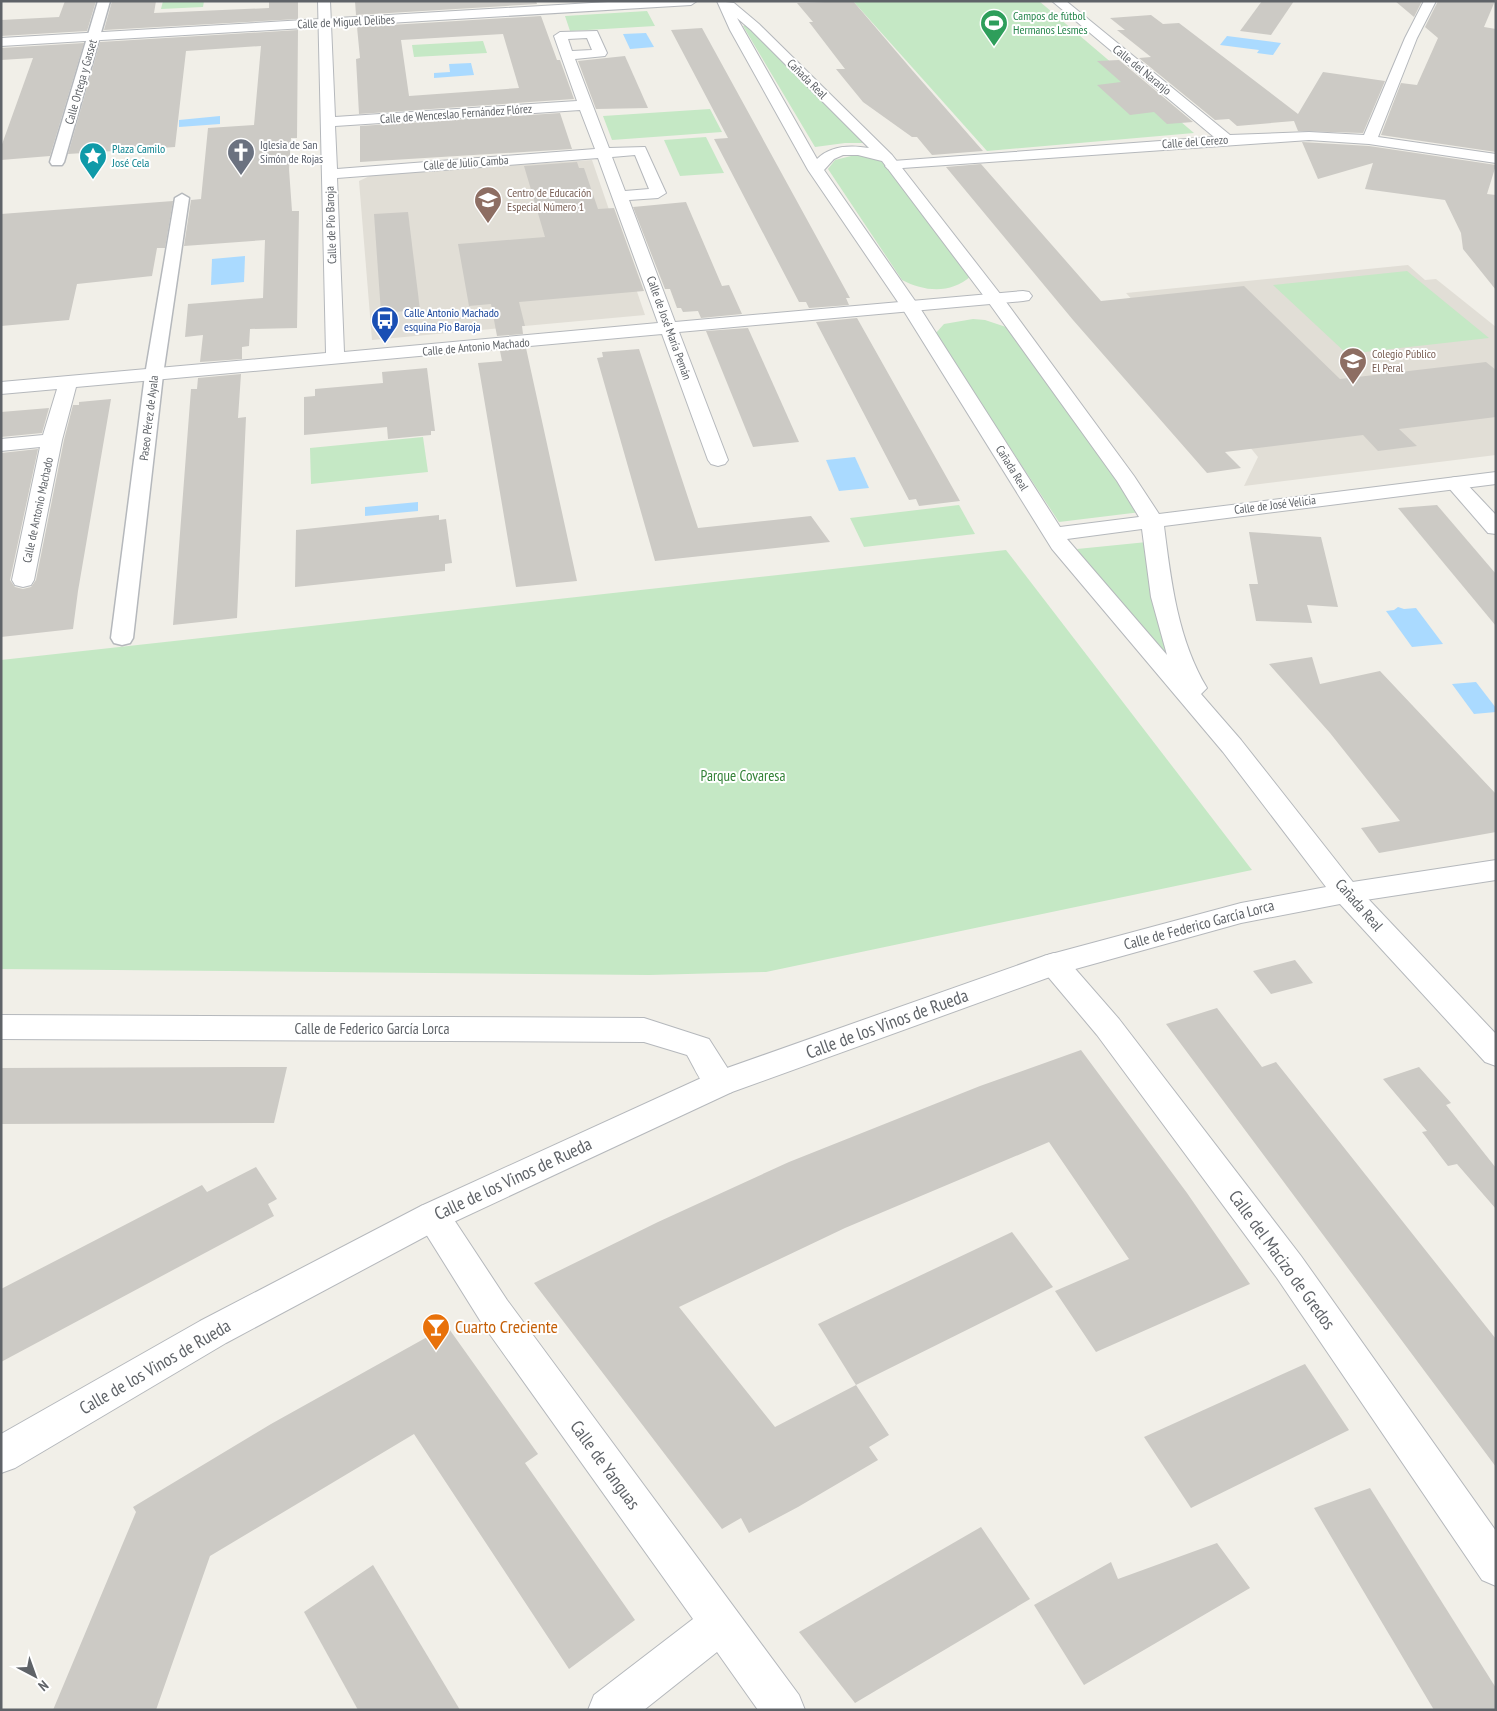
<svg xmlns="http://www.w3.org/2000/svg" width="1497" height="1711" font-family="'PT Sans Narrow',sans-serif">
<rect width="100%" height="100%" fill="#f1efe8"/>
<g fill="#e1ded6">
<path d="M592,160L645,315L372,340L359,181L374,174Z"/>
<path d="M1408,265L1425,280L1436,279L1496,327V455L1244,486L1258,457L1249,446L1264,442L1126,293Z"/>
</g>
<g fill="#c5e8c5">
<path d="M163,1H204L203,7L161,9Z"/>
<path d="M853,1H1039L1194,133L987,151Z"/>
<path d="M647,11L655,26L570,31L565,16Z"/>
<path d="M746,25L868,143H845L815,147L743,26Z"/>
<path d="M483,41L487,53L414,57L412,45Z"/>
<path d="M710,109L722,132L612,140L603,116Z"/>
<path d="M706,137L724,173L680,176L664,140Z"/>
<path d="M851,156H871L884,160L971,276C951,294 925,292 902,280L828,169L835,160Z"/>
<path d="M1407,271L1489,338L1347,354L1273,285Z"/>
<path d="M973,319L985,320L1006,327L1141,512L1059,522L935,334L944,324Z"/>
<path d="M423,437L428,472L311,484L310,448Z"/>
<path d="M959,505L975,534L864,547L850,518Z"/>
<path d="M1147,542L1183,676L1108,593L1077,549Z"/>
<path d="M1006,550L1252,870L766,972L649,975L1,969V660Z"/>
</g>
<g fill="#aadaff">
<path d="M646,33L654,47L630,49L623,34Z"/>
<path d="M1227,36L1281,43L1273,55L1257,53L1259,50L1220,45Z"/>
<path d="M471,63L474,75L434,78V73L450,72L449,64Z"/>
<path d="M220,116V124L179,127V120Z"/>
<path d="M245,256L244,282L211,285L212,259Z"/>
<path d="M855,457L869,488L839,491L826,460Z"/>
<path d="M418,502V511L365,516V507Z"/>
<path d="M1398,607L1404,609L1416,608L1443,644L1412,647L1386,611L1394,610Z"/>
<path d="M1476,682L1496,708V712L1474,714L1452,684Z"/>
</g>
<g fill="#cccac5" fill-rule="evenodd">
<path d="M65,1H96L87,31L1,36V20L59,17Z"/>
<path d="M112,1H156L154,13L269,8V1H298V19L104,30Z"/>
<path d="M355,1H536L537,4L356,15Z"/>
<path d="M853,1L912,70L983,151L932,155L917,137H912L863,102L836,69H845L809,22H813L797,3Z"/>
<path d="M1262,1H1294L1271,35L1240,31Z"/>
<path d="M1395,1H1422L1414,17Z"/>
<path d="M1438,1H1495L1484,27L1496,29V152L1381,135L1401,83L1417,85L1438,38L1425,27Z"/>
<path d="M1151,15L1163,24L1179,23L1298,114L1323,72L1385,81L1363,133L1298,131L1294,121L1237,126L1229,119L1215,120L1139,58L1151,57L1117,30H1125L1110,18Z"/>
<path d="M541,16L557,60H560L574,99L359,114L356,59L360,58L357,27ZM503,34L519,88L409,96L401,40Z"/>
<path d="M702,28L850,298H846L849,305L809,308L806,302H799L714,139L728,138L671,30Z"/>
<path d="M298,30L297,138H291L289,169L292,211H299L297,328L250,329L249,346L242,347V359L200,362L203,335L185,337L188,304L263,298L265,240L184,246L191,200L201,199L208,128L254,125L261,46L186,51L175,147L68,154L100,42Z"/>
<path d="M84,43L50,156L1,160V147L33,58L1,60V48Z"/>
<path d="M625,56L648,108L596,109L578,61Z"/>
<path d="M1119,60L1193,122L1167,124L1154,112L1130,115L1097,85L1121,82L1097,61Z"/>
<path d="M560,113L572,149L360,162V126Z"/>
<path d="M1302,142L1369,146L1496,165L1487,194L1496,195V290L1463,249L1461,233L1445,200L1365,189L1373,163L1318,179Z"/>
<path d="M577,162L579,168H584L598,209L614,208L644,291L519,302L525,326H522L523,334L497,336L491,304L469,306L458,244L545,237L524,166Z"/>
<path d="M981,164L1101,301L1244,286L1340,379L1486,362L1496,370V417L1399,429L1417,446L1378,451L1363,435L1225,452L1241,468L1207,473L1073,320L946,167Z"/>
<path d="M173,201L165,248H157L152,276L77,284L69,320L1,326V214Z"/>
<path d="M686,202L722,286L729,285L742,314L701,318L698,311L683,312L681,308H677L670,289H665L633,207Z"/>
<path d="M408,212L420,310L381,313L374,214Z"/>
<path d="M857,318L960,501L919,506L916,499L909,500L816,322Z"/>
<path d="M748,328L799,442L753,447L706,331Z"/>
<path d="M526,348L577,581L516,587L478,363L502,361L500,351Z"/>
<path d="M639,349L698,528L811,516L830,542L655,561L597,358L603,357L602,352Z"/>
<path d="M427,368L435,431H431V435L388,439L387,427L304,435V397L315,396V389L383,383L382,372Z"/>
<path d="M241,374L238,418L246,417L237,618L173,625L191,389H197L198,378Z"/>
<path d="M111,399L78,591L73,629L1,637V453L38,449L10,580L15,587L23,589L31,587L36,580L64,440L73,405H79V402Z"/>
<path d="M49,408L42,433L1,437V412Z"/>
<path d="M1437,505L1496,574V626L1398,508Z"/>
<path d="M439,515V520L446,519L452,563L445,564V571L295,587L296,530Z"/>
<path d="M1249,532L1321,537L1338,607L1307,605L1312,623L1256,621L1249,584H1258Z"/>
<path d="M1312,657L1320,684L1380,671L1496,794V832L1379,853L1361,828L1400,821L1330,733L1269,664Z"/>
<path d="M1295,960L1313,983L1271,994L1253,971Z"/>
<path d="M1217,1008L1262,1067L1276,1062L1496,1339V1467L1166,1024Z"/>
<path d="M1081,1050L1187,1193L1250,1284L1096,1352L1055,1291L1129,1259L1049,1142L845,1228L679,1307L775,1427L856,1385L889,1435L869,1447L878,1460L798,1507L749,1533L741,1518L722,1529L534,1283L658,1222L789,1162L980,1086Z"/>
<path d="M245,1067H287L274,1123L1,1124V1068Z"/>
<path d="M1419,1067L1451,1103L1446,1105L1496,1168V1209L1457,1164L1448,1166L1422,1132L1427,1131L1383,1079Z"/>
<path d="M256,1167L277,1199L268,1204L274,1216L1,1362V1289L202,1185L207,1192Z"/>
<path d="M1012,1232L1053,1287L856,1385L818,1324Z"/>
<path d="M447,1326L538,1454L525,1463L635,1620L569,1669L414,1434L210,1556L156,1710H53L136,1512L133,1507L271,1424Z"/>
<path d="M1305,1364L1349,1430L1191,1508L1144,1437Z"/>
<path d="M1370,1488L1496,1688V1710H1434L1314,1508Z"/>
<path d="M981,1527L1030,1599L855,1703L799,1632Z"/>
<path d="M1217,1543L1250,1588L1084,1685L1034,1605L1111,1562L1118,1579Z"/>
<path d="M373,1565L460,1710H358L304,1612Z"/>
</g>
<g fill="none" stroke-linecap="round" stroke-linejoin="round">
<g stroke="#b5b8bc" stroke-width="3">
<g id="pedestrian">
<path d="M98,1H110L64,162L62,165H52L50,162Z"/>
<path d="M182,194L189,198L163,375L133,638L130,643L122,645L114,643L111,638L145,375L175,198Z"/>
</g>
</g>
<g stroke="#b5b8bc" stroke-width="2">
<g id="minor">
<path d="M318,1H330L335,117L577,101L554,36L560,32L597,31L607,53L605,56L575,59L609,148L645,147L666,193L658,198L629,200L675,322L1023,291L1029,292L1032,296L1029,300L1023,301L679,332L728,460L725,464L718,466L711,464L708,460L662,334L76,387L62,440L34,580L31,585L23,587L15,585L12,580L40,447L1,451V439L43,435L57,389L1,394V382L326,353ZM587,38L592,50L572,51L568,39ZM580,110L595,149L337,169L335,126ZM635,155L649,189L625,191L612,157ZM598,158L658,323L344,352L337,178Z"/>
<path d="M1052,1H1066L1230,135L1309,132L1364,135L1405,38L1424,1H1436L1417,38L1378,137L1496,154V163L1369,144L1309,140L888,169L885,166L893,161L1214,137Z"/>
<path d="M1455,477L1462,479L1496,515V534L1488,533L1448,487L1445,483L1448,479Z"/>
<path d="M1496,860V880L1346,903L1336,900L1332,893L1336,886L1346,883Z"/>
<path d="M1054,953L1064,956L1119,1019L1301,1256L1496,1531V1586L1482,1580L1277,1278L1097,1035L1044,972L1039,964L1044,956Z"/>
<path d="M1,1015L644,1018L709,1039L737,1083L732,1092C705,1100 699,1075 687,1055L644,1042L1,1039Z"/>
<path d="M433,1202L445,1206L507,1300L799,1695L805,1710H758L717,1652L644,1710H588L594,1695L693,1619L481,1322L421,1226L416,1216L421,1206Z"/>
</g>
</g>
<g stroke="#b5b8bc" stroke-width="2">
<g id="tertiary">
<path d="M625,1H697L691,5L1,46V38Z"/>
<path d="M717,1L734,3L759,24L892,155L1001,295L1134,476L1159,514L1496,472V484L1164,526C1171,582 1178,640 1207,688L1201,694L1241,740L1356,886L1496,1034V1066L1485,1062L1340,904L1241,923L1061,973L732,1092L445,1226L226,1343L15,1468L1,1473V1434L200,1321L421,1206L710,1074L1044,956L1241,903L1326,887L1223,752L1052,549L902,308L808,170L730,30ZM737,18L751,30L869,148C851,145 831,145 817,159ZM843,155H858L882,161L989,303L1117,481L1139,517L1060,527L920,308L824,170L834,159ZM1142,529L1151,597L1167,655L1067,539Z"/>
</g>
</g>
<use href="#pedestrian" fill="#fff" fill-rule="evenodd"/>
<use href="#minor" fill="#fff" fill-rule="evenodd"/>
<use href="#tertiary" fill="#fff" fill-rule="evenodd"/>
</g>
<defs>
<g id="stadium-pin" transform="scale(1.4375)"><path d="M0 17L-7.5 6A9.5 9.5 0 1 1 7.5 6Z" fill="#2e9e5b" stroke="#fff"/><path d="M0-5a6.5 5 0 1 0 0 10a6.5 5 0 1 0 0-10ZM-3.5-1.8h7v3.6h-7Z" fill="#fff"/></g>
<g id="church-pin" transform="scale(1.4375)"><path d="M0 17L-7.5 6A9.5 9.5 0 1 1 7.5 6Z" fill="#6b7280" stroke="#fff"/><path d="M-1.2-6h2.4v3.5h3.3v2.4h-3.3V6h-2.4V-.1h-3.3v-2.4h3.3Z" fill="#fff"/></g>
<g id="sight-pin" transform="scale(1.4375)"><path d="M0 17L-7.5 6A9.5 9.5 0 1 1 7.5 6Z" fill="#0f9aa8" stroke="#fff"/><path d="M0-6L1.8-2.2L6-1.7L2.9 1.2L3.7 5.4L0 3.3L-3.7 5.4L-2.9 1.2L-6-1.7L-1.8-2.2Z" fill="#fff"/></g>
<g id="school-pin" transform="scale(1.4375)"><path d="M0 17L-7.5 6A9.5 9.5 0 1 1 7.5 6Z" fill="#8d6e63" stroke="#fff"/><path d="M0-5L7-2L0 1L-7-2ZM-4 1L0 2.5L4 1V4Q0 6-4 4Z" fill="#fff"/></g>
<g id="bus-pin" transform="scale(1.4375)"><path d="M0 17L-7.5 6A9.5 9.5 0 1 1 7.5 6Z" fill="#1a4fb4" stroke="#fff"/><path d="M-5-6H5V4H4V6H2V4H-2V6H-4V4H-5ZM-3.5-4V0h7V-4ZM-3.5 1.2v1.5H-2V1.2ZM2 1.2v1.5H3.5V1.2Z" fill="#fff"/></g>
<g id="bar-pin" transform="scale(1.4375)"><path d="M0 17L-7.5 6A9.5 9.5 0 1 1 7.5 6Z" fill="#e8710a" stroke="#fff"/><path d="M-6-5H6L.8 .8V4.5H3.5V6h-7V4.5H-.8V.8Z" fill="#fff"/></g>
</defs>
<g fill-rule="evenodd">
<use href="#stadium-pin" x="994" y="23"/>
<use href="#church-pin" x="241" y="152"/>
<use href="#sight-pin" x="93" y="156"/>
<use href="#school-pin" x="488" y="200"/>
<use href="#bus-pin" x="385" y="320"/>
<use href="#school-pin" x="1353" y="361"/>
<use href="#bar-pin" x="436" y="1327"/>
</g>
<g text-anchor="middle" stroke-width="4" stroke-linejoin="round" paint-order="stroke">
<g font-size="12" fill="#27864d" stroke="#fff" text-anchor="start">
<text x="1013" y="20">Campos de fútbol<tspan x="1013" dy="14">Hermanos Lesmes</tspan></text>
</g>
<g font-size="12" fill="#5f6368" stroke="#fff">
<text transform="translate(346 22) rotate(-3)" y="4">Calle de Miguel Delibes</text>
<text transform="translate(1142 70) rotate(39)" y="4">Calle del Naranjo</text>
<text transform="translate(807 79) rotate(45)" y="4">Cañada Real</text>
<text transform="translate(81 82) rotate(-74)" y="4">Calle Ortega y Gasset</text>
<text transform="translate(456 114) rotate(-4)" y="4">Calle de Wenceslao Fernández Flórez</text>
<text transform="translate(1195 142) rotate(-4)" y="4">Calle del Cerezo</text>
<text transform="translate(466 163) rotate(-4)" y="4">Calle de Julio Camba</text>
<text transform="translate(331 225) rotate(-92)" y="4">Calle de Pío Baroja</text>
<text transform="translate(669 328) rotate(70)" y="4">Calle de José María Pemán</text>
<text transform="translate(476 347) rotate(-5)" y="4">Calle de Antonio Machado</text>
<text transform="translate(149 418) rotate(-83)" y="4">Paseo Pérez de Ayala</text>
<text transform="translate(1012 468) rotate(58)" y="4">Cañada Real</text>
<text transform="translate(1275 505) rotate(-7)" y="4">Calle de José Velicia</text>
<text transform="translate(38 510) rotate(-78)" y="4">Calle de Antonio Machado</text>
</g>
<g font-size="12" fill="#5b616d" stroke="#fff" text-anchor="start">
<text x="260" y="149">Iglesia de San<tspan x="260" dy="14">Simón de Rojas</tspan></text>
</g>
<g font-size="12" fill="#0d838f" stroke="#fff" text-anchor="start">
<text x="112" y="153">Plaza Camilo<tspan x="112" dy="14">José Cela</tspan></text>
</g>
<g font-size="12" fill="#785e54" stroke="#fff" text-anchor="start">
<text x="507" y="197">Centro de Educación<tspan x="507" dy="14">Especial Número 1</tspan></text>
<text x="1372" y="358">Colegio Público<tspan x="1372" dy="14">El Peral</tspan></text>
</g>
<g font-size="12" fill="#164399" stroke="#fff" text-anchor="start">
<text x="404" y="317">Calle Antonio Machado<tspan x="404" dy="14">esquina Pío Baroja</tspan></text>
</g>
<g font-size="15" fill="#348238" stroke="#fff">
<text x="743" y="781">Parque Covaresa</text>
</g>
<g font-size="15" fill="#5f6368" stroke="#fff">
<text transform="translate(1359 905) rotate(49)" y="5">Cañada Real</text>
<text transform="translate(1199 925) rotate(-15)" y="5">Calle de Federico García Lorca</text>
<text x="372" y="1034">Calle de Federico García Lorca</text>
</g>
<g font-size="18" fill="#5f6368" stroke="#fff">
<text transform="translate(887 1024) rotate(-20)" y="6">Calle de los Vinos de Rueda</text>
<text transform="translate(513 1179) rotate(-25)" y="6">Calle de los Vinos de Rueda</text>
<text transform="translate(1282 1260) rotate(54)" y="6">Calle del Macizo de Gredos</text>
<text transform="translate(155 1367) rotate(-30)" y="6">Calle de los Vinos de Rueda</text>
<text transform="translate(605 1465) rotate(54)" y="6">Calle de Yanguas</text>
</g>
<g font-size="18" fill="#c56008" stroke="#fff" text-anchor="start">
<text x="455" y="1333">Cuarto Creciente</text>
</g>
</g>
<rect width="1497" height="1711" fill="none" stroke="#5f6368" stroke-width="5"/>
<g transform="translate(35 1676) rotate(139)" stroke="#ffffff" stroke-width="4" paint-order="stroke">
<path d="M0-4L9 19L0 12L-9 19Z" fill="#5f6368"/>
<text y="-8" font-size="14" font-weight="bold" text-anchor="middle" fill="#5f6368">N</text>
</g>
</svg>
